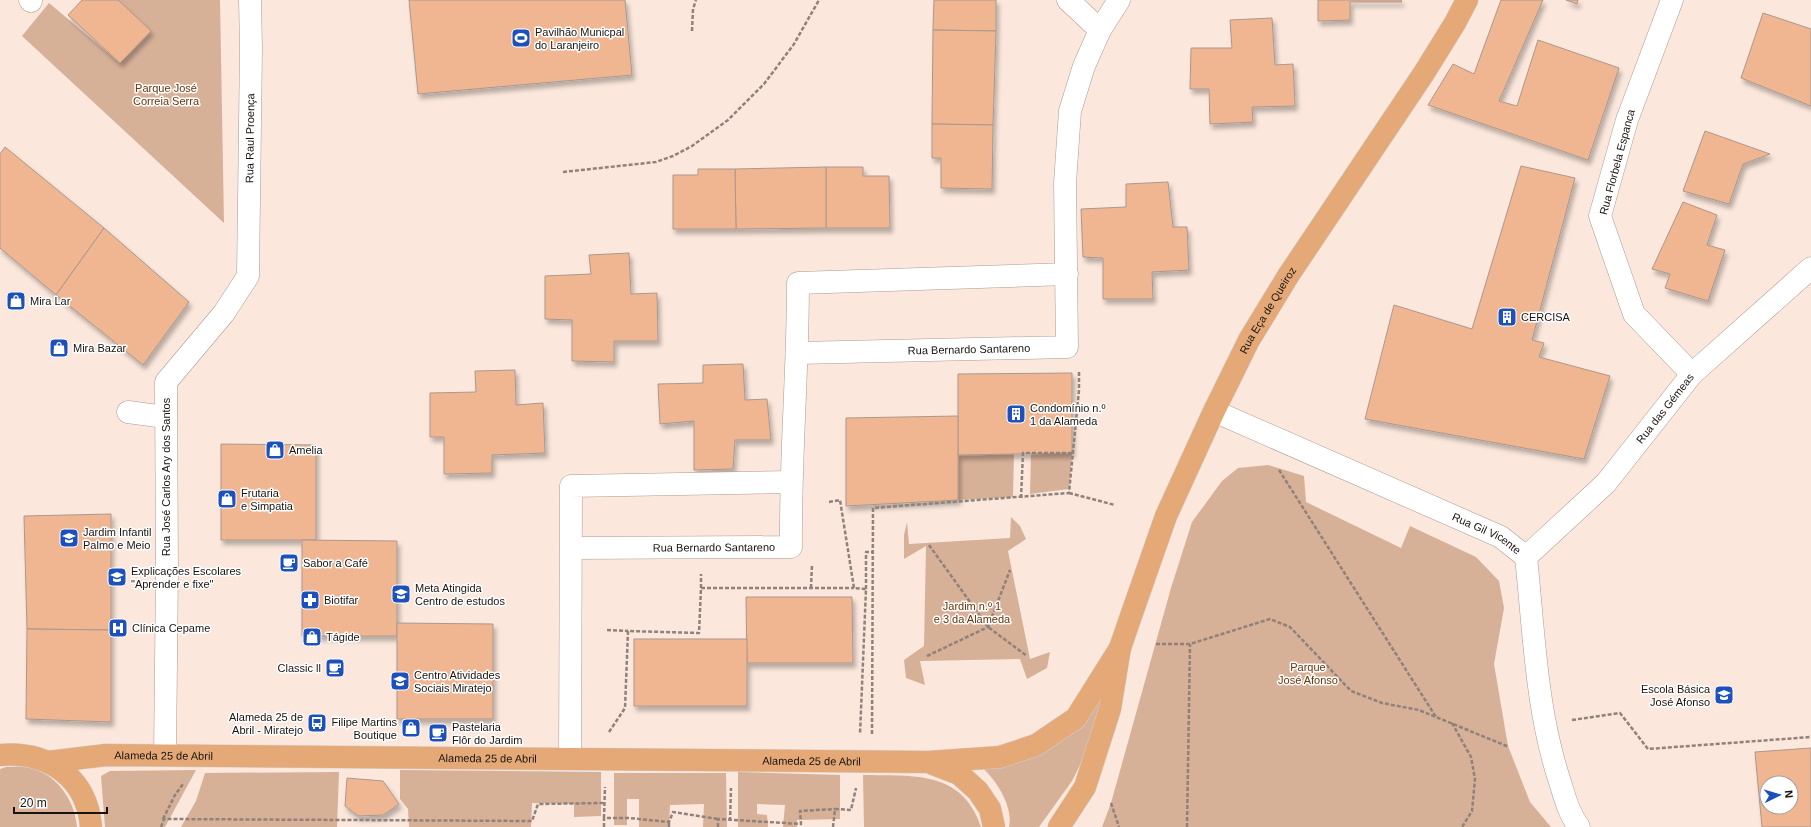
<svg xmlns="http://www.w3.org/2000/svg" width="1811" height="827" font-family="Arial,sans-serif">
<defs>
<filter id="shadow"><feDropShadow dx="2.5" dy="4.5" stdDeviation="2" flood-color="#0004"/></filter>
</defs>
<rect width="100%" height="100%" fill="#fbe7dc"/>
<g fill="#d7b098">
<path d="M118,0H220L224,223L22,36L49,3L120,63L151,31Z"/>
<path d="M1014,453L1013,497L958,500V455Z"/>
<path d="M1031,453H1072L1069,489L1030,494Z"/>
<path d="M1268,465L1304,476L1306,502L1401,548L1410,526L1476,557L1499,581L1504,608L1494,664L1508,746L1530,802L1551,827H1102L1111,803L1171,588L1192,522L1222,481L1238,468Z"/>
<path d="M1011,517L1020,526L1026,539L1008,551L1030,659L1050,652L1047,668L1027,679L1020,659L920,661L925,685L906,678L904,660L924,646L926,546L904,559V535L907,522L909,544L1010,538Z"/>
<path d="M1109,675L1086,753L1072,781L1039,827H1009C1014,806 994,776 978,764L1025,750Z"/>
<path d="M6,767C12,767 18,766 24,767C54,770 75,799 77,827H0V769Z"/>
<path d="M196,770L165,827H105L101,776L110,771Z"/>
<path d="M400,770L601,772V816L574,817V804L532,803L531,827H409L408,809L400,799Z"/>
<path d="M339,772L337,827H181L196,801L205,773Z"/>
<path d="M738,772L840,775V819L797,820V827H783L785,805L757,804V814L767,815L768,827H738Z"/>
<path d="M614,773H726L727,827H703L704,804L670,805L669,827H639V799H627V825H614Z"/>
<path d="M863,775C914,776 962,770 981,827H864Z"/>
</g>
<g fill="#f0b692" stroke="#aa988e" fill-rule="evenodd" filter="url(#shadow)">
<path d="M82,0H118L151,31L120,63L68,15Z"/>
<path d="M409,0H625L632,75L418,94Z"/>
<path d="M934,0H996V31L933,30Z"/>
<path d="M1318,0H1401L1402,2H1350V20L1318,21Z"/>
<path d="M1501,0H1543L1499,101L1517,106L1538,40L1619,68L1588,160L1428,105L1453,64L1474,74Z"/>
<path d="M1566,0H1578L1577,4Z"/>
<path d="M1763,13L1811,29V106L1741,78Z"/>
<path d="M1272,18L1275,65L1293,64L1295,106L1252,107L1253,122L1210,124L1209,89H1190L1191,48H1232L1230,20Z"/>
<path d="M933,30L996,31L993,125L932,124Z"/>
<path d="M932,124L993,125L992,189L941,188V158H932Z"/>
<path d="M1705,131L1770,154L1743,164L1729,204L1683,191Z"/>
<path d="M5,147L104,228L56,295L0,248V154Z"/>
<path d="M1521,166L1575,178L1532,340L1544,343L1539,357L1610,376L1584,459L1365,419L1394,305L1472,329Z"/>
<path d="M826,167H863V176H889L890,228H826Z"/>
<path d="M826,167V228L736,229L735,169Z"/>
<path d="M698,169H735L736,229H673V175H698Z"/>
<path d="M1168,182L1173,227H1187L1189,270L1152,272L1153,299H1103V258L1083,257L1081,209L1126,207V184Z"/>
<path d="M1683,202L1717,215L1707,245L1725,250L1708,301L1665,288L1670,274L1652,269Z"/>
<path d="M104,228L189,302L143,365L56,295Z"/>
<path d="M629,253L631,294L657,293L658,341H614V362L572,361V320L545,319V276L591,274L589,255Z"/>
<path d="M743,364L745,400L767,399L771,440H735L733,469L694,470V421L660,424L658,384L703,383V365Z"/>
<path d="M515,370L516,405L543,403L545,453L492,455V473L444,474V437H430V393L476,392L475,371Z"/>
<path d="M1072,373V453L958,455V374Z"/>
<path d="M958,416V500L846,506V418Z"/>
<path d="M221,444L316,445V540H221Z"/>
<path d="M111,514V630L27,629L24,516Z"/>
<path d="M302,540L397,541V636H302Z"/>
<path d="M746,597H852L853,663H747Z"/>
<path d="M397,623L493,624V719H397Z"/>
<path d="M27,629L111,630V722L26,719Z"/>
<rect x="634" y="639" width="113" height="67"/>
<path d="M1811,748V827H1762L1755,752ZM1767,783H1791V807H1767Z"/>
<path d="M347,778L383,781L399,804L383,815L358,816L345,806Z"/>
</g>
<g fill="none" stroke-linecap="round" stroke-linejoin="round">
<g stroke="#ad9b90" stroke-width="23">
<g id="minor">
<path d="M30,0L31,1"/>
<path d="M1068,0L1100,30"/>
<path d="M1672,0L1627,120L1600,216L1634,314L1692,374"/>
<path id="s1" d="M798,353L1067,347L1065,183L1070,111L1084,66L1100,30L1119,0"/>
<path id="s2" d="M1214,411L1501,537L1526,557C1534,632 1536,710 1560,782C1565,798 1569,814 1579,827"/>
<path d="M128,412L165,417"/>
<path id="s3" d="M572,548L791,547C790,459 798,371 798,283L1067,274"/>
<path id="s4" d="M1526,557L1606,483L1692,374L1811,268"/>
<path id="s5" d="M165,755L167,571L166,382L224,313L248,276L251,48L250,0"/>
<path d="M570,758L571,486L790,482"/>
</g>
</g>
<g stroke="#d1d0cf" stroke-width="23">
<g id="major">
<path d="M0,755C48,751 87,777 91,827"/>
<path id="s6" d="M48,762L106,755L928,762L1000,757L1036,745L1076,718L1120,648"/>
<path d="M933,764L959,774L978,791L990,809L994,827"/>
<path id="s7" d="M1059,827L1085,787L1110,709L1120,648L1131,616L1166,516L1214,411L1249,340L1288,276L1424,73L1455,23L1467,0"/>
</g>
</g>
<g stroke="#8f827a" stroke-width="2.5" stroke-dasharray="4 2" stroke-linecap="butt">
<path d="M692,31L693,9L696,0"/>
<path d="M563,172L656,162L673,156L692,146L728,120L764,84L794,44L819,0"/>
<path d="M1279,470L1436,717"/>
<path d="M1069,493L1115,505"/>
<path d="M1021,498L1023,453H1072"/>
<path d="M829,502L840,500L854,588L866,589L860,734"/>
<path d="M929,545L988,627L1027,656"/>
<path d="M701,588V574"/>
<path d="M811,588L812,564"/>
<path d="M866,589V552H873"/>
<path d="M607,630L628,631"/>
<path d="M1156,644H1190L1270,619L1290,627L1351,691L1382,703L1419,710L1509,747"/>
<path d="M927,656L988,627L1010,570"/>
<path d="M1572,720L1620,713L1648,749L1811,737"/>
<path d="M1452,723L1471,757L1475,779L1472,811L1462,827"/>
<path d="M609,732L625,708L628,631L699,633L701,588H854"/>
<path d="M872,734L873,508L1069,493L1079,390V370"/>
<path d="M1111,803L1119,827"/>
<path d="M604,818L605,787"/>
<path d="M163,819L175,795L183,784"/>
<path d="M730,821L731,788"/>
<path d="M161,827L164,819L532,821L538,804L605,803"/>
<path d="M604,827V818H629L669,822L673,812L718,819"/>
<path d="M669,827V822"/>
<path d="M718,827V819L801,824L800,811L835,809"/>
<path d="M833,827L835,809L851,810L856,788"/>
<path d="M1187,827L1190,644"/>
</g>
<use href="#minor" stroke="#fff" stroke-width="22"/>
<use href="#major" stroke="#e5a978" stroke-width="22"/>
</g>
<defs>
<g id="stadium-square" transform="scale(1)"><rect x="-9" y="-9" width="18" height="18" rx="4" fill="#1c50bc" stroke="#fff"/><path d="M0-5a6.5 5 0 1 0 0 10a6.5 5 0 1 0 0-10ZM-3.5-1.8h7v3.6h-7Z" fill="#fff"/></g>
<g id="shop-square" transform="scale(1)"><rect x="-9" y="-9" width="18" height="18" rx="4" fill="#1c50bc" stroke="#fff"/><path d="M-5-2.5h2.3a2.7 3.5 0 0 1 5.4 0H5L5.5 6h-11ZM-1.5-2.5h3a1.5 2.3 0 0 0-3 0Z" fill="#fff"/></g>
<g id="building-square" transform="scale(1)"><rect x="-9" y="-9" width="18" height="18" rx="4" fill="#1c50bc" stroke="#fff"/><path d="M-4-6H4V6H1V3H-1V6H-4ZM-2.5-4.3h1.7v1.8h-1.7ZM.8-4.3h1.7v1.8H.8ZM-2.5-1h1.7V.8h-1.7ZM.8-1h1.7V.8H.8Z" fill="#fff"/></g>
<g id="school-square" transform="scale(1)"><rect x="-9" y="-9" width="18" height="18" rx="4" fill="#1c50bc" stroke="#fff"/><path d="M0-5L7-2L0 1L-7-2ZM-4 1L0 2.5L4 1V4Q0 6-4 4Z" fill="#fff"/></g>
<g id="cafe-square" transform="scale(1)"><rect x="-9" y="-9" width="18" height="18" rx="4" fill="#1c50bc" stroke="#fff"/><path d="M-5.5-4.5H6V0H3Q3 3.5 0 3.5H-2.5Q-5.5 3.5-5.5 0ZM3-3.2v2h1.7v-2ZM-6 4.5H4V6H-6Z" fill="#fff"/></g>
<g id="pharmacy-square" transform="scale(1)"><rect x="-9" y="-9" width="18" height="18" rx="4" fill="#1c50bc" stroke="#fff"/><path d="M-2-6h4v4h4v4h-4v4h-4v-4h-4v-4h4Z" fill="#fff"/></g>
<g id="hospital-square" transform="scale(1)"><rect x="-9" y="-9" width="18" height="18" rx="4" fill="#1c50bc" stroke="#fff"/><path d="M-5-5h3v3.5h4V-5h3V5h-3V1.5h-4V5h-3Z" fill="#fff"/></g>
<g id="bus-square" transform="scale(1)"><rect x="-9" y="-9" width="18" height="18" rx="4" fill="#1c50bc" stroke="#fff"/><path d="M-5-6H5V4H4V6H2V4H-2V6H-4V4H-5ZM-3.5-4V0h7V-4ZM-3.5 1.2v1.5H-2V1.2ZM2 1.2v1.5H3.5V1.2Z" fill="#fff"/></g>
</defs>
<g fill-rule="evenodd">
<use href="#stadium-square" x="521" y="38"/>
<use href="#shop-square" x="16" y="301"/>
<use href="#building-square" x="1507" y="317"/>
<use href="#shop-square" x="59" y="348"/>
<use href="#building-square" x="1016" y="414"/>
<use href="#shop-square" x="275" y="450"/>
<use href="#shop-square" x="227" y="499"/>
<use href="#school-square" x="69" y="538"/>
<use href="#cafe-square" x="289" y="563"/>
<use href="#school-square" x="117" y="577"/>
<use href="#school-square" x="401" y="594"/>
<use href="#pharmacy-square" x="310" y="600"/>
<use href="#hospital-square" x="118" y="628"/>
<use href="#shop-square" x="312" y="637"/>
<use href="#cafe-square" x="335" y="668"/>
<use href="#school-square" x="400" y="681"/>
<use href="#school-square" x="1724" y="695"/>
<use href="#bus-square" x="317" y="723"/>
<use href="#shop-square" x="411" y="728"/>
<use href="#cafe-square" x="438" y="733"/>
</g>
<g text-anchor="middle" stroke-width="3" stroke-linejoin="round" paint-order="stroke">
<g font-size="11" fill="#19130f" stroke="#fff" text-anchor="start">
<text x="535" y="36">Pavilhão Municpal<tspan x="535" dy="13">do Laranjeiro</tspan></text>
<text x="30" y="305">Mira Lar</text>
<text x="1521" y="321">CERCISA</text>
<text x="73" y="352">Mira Bazar</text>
<text x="1030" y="412">Condomínio n.º<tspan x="1030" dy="13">1 da Alameda</tspan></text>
<text x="289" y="454">Amelia</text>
<text x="241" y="497">Frutaria<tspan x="241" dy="13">e Simpatia</tspan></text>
<text x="83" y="536">Jardim Infantil<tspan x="83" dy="13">Palmo e Meio</tspan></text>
<text x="303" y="567">Sabor a Café</text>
<text x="131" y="575">Explicações Escolares<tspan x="131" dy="13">"Aprender e fixe"</tspan></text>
<text x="415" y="592">Meta Atingida<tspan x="415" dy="13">Centro de estudos</tspan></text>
<text x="324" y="604">Biotifar</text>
<text x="132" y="632">Clínica Cepame</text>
<text x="326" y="641">Tágide</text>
<text x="321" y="672" text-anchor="end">Classic ll</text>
<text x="414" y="679">Centro Atividades<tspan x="414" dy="13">Sociais Miratejo</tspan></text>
<text x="1710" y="693" text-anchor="end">Escola Básica<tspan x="1710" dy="13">José Afonso</tspan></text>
<text x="303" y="721" text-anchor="end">Alameda 25 de<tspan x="303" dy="13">Abril - Miratejo</tspan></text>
<text x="397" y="726" text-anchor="end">Filipe Martins<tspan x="397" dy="13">Boutique</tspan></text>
<text x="452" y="731">Pastelaria<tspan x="452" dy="13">Flôr do Jardim</tspan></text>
</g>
<g font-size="11" fill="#683309" stroke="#fff">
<text x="166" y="92">Parque José<tspan x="166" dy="13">Correia Serra</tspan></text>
<text x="972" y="610">Jardim n.º 1<tspan x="972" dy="13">e 3 da Alameda</tspan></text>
<text x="1308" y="671">Parque<tspan x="1308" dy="13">José Afonso</tspan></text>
</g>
<g font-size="11" fill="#19130f" stroke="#fff">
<text dy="4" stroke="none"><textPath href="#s5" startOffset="645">Rua Raul Proença</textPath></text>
<text transform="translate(1617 162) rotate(-75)" y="4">Rua Florbela Espanca</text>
<text dy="4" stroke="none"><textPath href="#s7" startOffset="561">Rua Eça de Queiroz</textPath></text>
<text dy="4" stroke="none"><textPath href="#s1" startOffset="171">Rua Bernardo Santareno</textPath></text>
<text dy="4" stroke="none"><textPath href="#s4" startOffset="204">Rua das Gémeas</textPath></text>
<text transform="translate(166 477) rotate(-90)" y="4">Rua José Carlos Ary dos Santos</text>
<text dy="4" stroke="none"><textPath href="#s2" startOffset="299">Rua Gil Vicente</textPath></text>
<text dy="4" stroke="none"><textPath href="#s3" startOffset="142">Rua Bernardo Santareno</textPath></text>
<text dy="4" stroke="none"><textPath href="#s6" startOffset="116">Alameda 25 de Abril</textPath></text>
<text dy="4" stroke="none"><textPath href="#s6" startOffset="440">Alameda 25 de Abril</textPath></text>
<text dy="4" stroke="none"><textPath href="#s6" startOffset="764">Alameda 25 de Abril</textPath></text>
</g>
</g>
<g transform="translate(1779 795) rotate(85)"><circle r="19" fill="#ffffff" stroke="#a3a19f"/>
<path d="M0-3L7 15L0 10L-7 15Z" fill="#1c50bc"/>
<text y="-6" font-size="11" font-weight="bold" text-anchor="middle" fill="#19130f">N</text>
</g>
<path d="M14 807v6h93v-6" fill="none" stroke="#19130f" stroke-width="2"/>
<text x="20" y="807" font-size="12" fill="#19130f" stroke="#ffffff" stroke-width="3" paint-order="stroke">20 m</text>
</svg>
